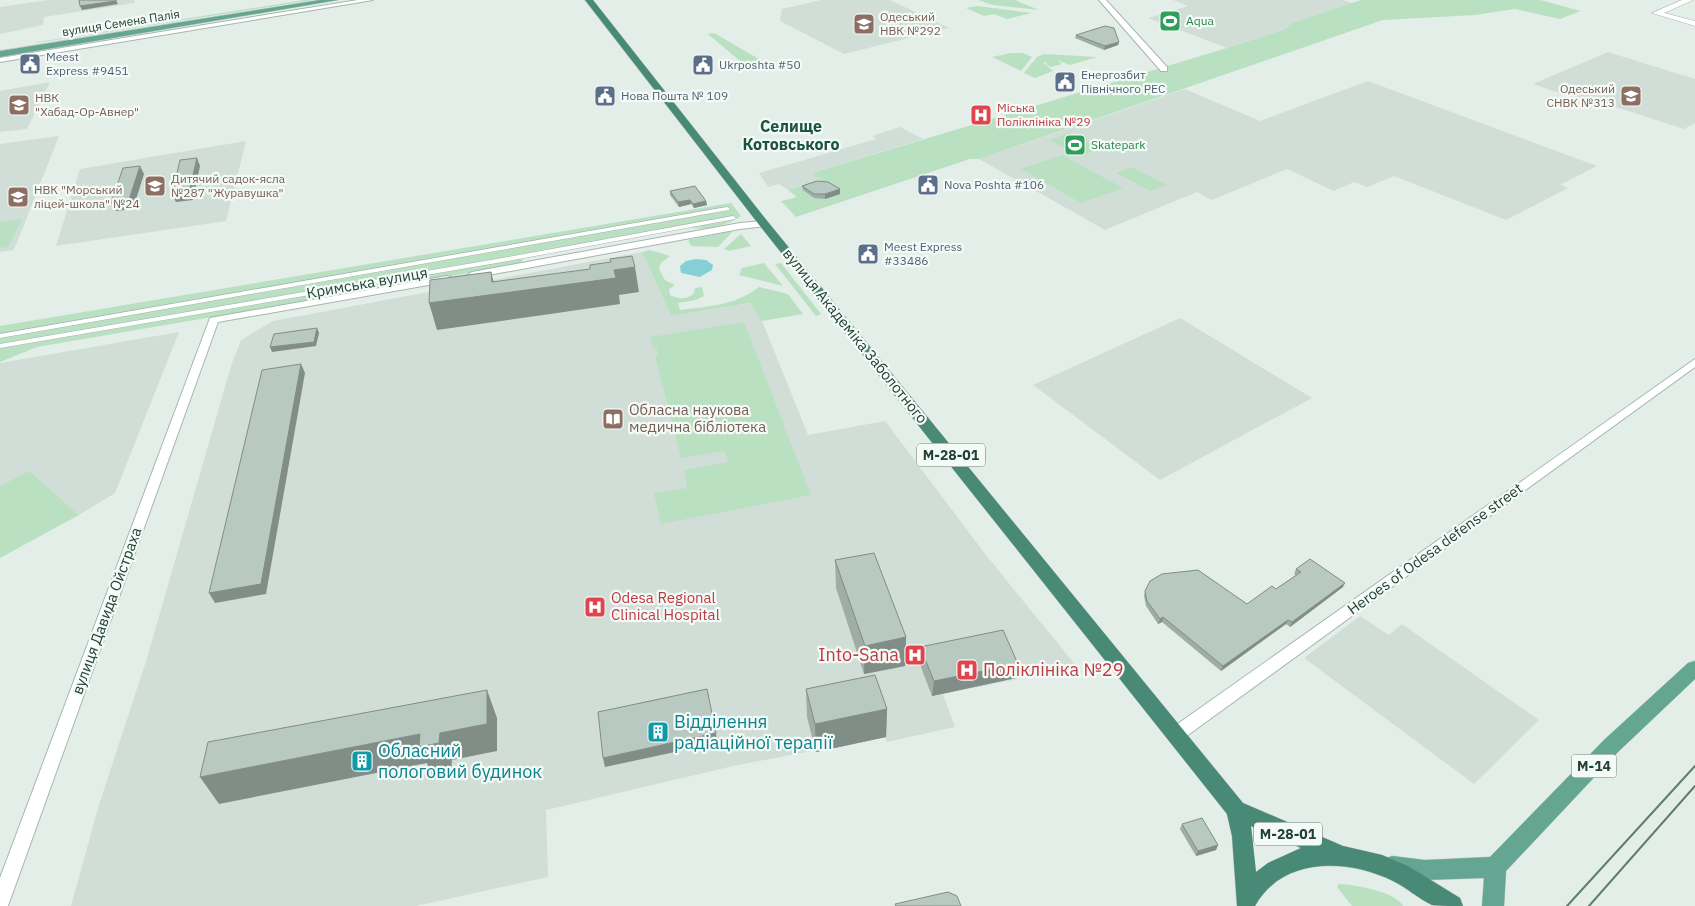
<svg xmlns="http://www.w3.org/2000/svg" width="1695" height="906" font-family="'IBM Plex Sans',sans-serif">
<rect width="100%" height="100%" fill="#e3eee8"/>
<g fill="#d1ded7">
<path d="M48,0H134L135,3L44,17L43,25L0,34V7Z"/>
<path d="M821,0H890L949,28L844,54L780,21L782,9Z"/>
<path d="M1173,0H1343L1352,3L1292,23L1283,30L1227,48L1148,18L1188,6Z"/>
<path d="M1608,52L1695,79V123L1684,129L1616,107L1610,110L1533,84Z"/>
<path d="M1368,81L1597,166L1560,185L1568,188L1506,220L1394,176L1367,187L1354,182L1334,191L1287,169L1212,200L1197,192L1105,230L979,159L1185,89L1260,121Z"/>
<path d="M50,82L27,129L0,132V91Z"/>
<path d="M900,127L923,139L812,173L821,180L788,190L779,184L768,187L759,173L876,139L872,136Z"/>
<path d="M59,136L14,250L0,252V144Z"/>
<path d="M246,141L226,221L56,246L80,169Z"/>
<path d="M642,252L671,316L751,303L762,321L808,435L885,421L986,555L1077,667L943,694L955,727L887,742L885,737L733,766L546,810L548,877L416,906H71L98,808L147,658L231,366L241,340L273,321Z"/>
<path d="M1180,318L1312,398L1160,480L1033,385Z"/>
<path d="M179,332L115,493L79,515L29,472L0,486V363Z"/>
<path d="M1360,616L1389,635L1402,624L1539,720L1474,784L1304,658Z"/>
</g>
<g fill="#bae0c2">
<path d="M304,0H314L36,43L38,42Z"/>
<path d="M978,0H1015L1039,10L993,5Z"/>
<path d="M1361,0H1540L1581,11L1560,19L1515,9L1475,15L1383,20L979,159H970L796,217L781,201L797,197L788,190L821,180L812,173L1227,48L1283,30L1292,23Z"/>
<path d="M977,6L1032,13L1007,19L994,14L984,16L966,8Z"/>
<path d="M714,33L764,62L746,66L708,34Z"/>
<path d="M1011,53H1023L1032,57L1021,71L992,57Z"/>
<path d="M1044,54L1097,57L1070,65L1057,60L1062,64L1051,67L1045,64L1048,62L1043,63L1053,71L1035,78L1024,73L1037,57Z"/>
<path d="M1070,133L1101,149L1080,156L1049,140Z"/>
<path d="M1062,155L1123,188L1081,203L1021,169Z"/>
<path d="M1132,167L1167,185L1151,191L1116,173Z"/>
<path d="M731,203L741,216C727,226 705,231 688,227L523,258L521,264L37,347L0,362V326Z"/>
<path d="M22,219L8,247L0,248V222Z"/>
<path d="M733,231L718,247L691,246L688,240Z"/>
<path d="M741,234L751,246L729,251L724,249Z"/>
<path d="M650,250L670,256L661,263L659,269L665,280L675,285L669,289L670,295C678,299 688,300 694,293L695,288L702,287L704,296L696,300L678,303L680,310C708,306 735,306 759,287L788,294L803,314L762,321L750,303L671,316L642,252Z"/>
<path d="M764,263L783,286L739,275L742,268Z"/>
<path d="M781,263L821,314L816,316L775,264Z"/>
<path d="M744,322L811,495L661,524L654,493L687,488L684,470L728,462L725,451L681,458L655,356L658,355L656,347L653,348L650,337Z"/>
<path d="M29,471L79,515L0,558V486Z"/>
<path d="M1339,884C1355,885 1395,891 1403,906H1352L1337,887Z"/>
</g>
<path fill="#87cfd6" d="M696,259L706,260L713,265L712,270L700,277L681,273L680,266L686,261Z"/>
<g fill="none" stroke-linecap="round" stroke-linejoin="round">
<g stroke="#a5b6af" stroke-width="1">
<g id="pedestrian">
<path d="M727,207L730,209L729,210L0,338V334Z"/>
<path d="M733,216L736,218L735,219L508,261L0,348V344L508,257Z"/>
</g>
</g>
<g stroke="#a5b6af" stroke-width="2">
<g id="minor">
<path d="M358,0H373L0,62V58Z"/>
<path d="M1099,0H1106L1167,67V71H1161Z"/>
<path d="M764,221L769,224L767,226L740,229L472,278L467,275L472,272L740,223Z"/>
<path d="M447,276L451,277V281L218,322L9,903L8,906H0V878L210,318Z"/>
<path d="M1695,359V367L1181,740L1175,742L1169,740L1167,735L1169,730Z"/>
</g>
</g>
<g stroke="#a5b6af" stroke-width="1">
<path id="tertiary" d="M1682,0H1693L1664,13L1695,21V26L1652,13Z"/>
</g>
<g stroke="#c1cac7" stroke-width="1">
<g id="primary">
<path d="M320,0H338L0,57V51Z"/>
<path d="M1695,661V679L1618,752L1506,871L1504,906H1482L1484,878L1425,880L1384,873L1381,866L1384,859L1392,856L1425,860L1490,857L1604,740L1688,663Z"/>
</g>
</g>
<g stroke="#c1cac7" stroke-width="1">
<path id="trunk" d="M585,0H593L768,222L1243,803L1343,846L1382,855L1408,866L1460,898L1463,906C1455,906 1440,906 1432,905C1419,899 1407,888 1393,881C1348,859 1283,856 1255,906H1237L1232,836L1227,814L760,226ZM1251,826L1301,848L1268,863L1256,872Z"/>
</g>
<use href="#pedestrian" fill="#fff" fill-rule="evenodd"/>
<use href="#minor" fill="#fff" fill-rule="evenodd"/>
<use href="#tertiary" fill="#fff" fill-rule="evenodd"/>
<use href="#primary" fill="#64a691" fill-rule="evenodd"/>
<use href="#trunk" fill="#488a76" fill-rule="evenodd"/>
<g stroke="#5c7c71" stroke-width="2">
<path d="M1567,906L1695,766"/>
<path d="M1589,906L1695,786"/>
</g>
</g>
<g fill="#9eada6">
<path d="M1076,35L1119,42L1118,45L1104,50L1075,38Z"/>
<path d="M802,186L840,194L825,199L814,198L803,190Z"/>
<path d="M670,191L706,201L707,205L694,208L691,204L679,207L670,195Z"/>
<path d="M835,560L906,637L905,666L864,674L836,588Z"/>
<path d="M1296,569L1343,587L1290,627L1286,624L1221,671L1162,622L1158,624L1146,606L1144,596L1145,591L1247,604L1276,589L1296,575L1294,574Z"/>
<path d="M920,647L1016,678L932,696L919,662Z"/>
<path d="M806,689L887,709L886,737L816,752L807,717Z"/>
<path d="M1182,824L1218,845L1216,850L1196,856L1180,829Z"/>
</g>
<g fill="#818d87">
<path d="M116,0L118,4L82,10L80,6Z"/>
<path d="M1119,42L1118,45L1104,50L1105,46Z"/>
<path d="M197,158L200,166L193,200L176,202L172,194Z"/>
<path d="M140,166L144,174L133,209L116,211L111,203Z"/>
<path d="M840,189V194L825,199V194Z"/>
<path d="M690,200L691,204L679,207L678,202Z"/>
<path d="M706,201L707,205L694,208L693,204Z"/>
<path d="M635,267L639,292L619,295L620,304L437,330L429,303L491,272L497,294L614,270Z"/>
<path d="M317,328L319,333L316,346L272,352L270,347Z"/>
<path d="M301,364L305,373L266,594L215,603L209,593Z"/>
<path d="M1345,583L1343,587L1290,627L1292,622Z"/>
<path d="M1163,617L1162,622L1158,624L1160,619Z"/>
<path d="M1288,620L1286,624L1221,671L1223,666Z"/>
<path d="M906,637L905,666L864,674L865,646Z"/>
<path d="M1018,664L1016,678L932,696L934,681Z"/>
<path d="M487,690L497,718V751L452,760L451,771L432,775L427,763L219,804L200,777L420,734L440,733Z"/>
<path d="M887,709L886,737L816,752L815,724Z"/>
<path d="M716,733L717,743L605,767L603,758Z"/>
<path d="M1218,845L1216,850L1196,856L1198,851Z"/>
</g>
<g fill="#b8c9c1" stroke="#818d87">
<path d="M79,0H116V1L80,6Z"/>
<path d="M1105,26L1114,28L1119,42L1105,46L1076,35Z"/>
<path d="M197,158L189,192L172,194L180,160Z"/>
<path d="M140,166L129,200L111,203L123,168Z"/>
<path d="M817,181L828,182L840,189L825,194H814L802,186Z"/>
<path d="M695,186L706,201L693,204L690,200L678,202L670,191Z"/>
<path d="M632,256L635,267L614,270L616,278L429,303L430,280L491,272L492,282L590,269V265L611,262L610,259Z"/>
<path d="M317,328L314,342L270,347L274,334Z"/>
<path d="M301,364L261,584L209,593L262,370Z"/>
<path d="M874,553L906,637L865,646L835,560Z"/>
<path d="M1310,559L1345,583L1292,622L1288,620L1223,666L1163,617L1160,619L1147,601L1145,591L1150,581L1162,574L1198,570L1247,604L1272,586L1276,589L1301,572L1296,569Z"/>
<path d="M1003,630L1018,664L934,681L920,647Z"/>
<path d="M875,675L887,709L815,724L806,689Z"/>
<path d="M707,689L716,733L603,758L598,712Z"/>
<path d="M487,690V724L440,733L439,743L419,747L420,734L200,777L208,742Z"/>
<path d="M1202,818L1218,845L1198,851L1182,824Z"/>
<path d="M948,892L957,896L961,906H896L895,904Z"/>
</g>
<defs>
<g id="stadium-square" transform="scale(1.125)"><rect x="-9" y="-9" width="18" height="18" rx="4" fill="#2e9e5b" stroke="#f4faf6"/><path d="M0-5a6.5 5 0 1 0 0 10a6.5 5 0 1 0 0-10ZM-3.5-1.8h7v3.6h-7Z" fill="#fff"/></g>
<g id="school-square" transform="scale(1.125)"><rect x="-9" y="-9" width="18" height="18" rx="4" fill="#8d6e63" stroke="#f4faf6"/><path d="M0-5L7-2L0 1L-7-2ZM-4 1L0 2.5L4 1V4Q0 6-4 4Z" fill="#fff"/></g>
<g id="civic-square" transform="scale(1.125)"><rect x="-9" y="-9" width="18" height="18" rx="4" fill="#5c6f8a" stroke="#f4faf6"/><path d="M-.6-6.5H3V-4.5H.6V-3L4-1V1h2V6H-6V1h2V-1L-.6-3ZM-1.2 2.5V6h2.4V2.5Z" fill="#fff"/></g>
<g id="hospital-square" transform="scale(1.125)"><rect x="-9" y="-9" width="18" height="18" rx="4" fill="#e0444e" stroke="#f4faf6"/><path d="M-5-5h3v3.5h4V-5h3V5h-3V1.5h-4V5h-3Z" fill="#fff"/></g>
<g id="library-square" transform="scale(1.125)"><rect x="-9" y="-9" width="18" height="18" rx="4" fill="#8d6e63" stroke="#f4faf6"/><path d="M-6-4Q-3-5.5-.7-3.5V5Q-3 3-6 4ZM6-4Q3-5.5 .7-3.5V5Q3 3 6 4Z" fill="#fff"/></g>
<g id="building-square" transform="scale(1.125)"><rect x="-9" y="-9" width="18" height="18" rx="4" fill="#0f9aa8" stroke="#f4faf6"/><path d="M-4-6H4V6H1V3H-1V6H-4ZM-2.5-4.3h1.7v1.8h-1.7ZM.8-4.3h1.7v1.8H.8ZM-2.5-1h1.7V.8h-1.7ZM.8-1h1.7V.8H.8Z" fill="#fff"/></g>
</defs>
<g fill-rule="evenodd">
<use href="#stadium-square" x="1170" y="21"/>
<use href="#school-square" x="864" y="24"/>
<use href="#civic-square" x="30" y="64"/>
<use href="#civic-square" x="703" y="65"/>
<use href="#civic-square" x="1065" y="82"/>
<use href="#civic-square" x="605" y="96"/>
<use href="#school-square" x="1631" y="96"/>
<use href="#school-square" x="19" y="105"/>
<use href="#hospital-square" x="981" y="115"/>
<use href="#stadium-square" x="1075" y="145"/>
<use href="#civic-square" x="928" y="185"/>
<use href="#school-square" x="155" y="186"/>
<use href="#school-square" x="18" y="197"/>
<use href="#civic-square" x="868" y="254"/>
<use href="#library-square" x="613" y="419"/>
<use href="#hospital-square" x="595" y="607"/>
<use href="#hospital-square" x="915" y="655"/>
<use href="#hospital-square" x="967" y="670"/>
<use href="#building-square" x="658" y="732"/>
<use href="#building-square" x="362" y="761"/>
</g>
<g text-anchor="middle" stroke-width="4.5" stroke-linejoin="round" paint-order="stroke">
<g font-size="12" fill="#785e54" stroke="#f4faf6" text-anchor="start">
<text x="880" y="21">Одеський<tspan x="880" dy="14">НВК №292</tspan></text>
<text x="1615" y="93" text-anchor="end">Одеський<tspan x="1615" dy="14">СНВК №313</tspan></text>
<text x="35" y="102">НВК<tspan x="35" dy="14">"Хабад-Ор-Авнер"</tspan></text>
<text x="171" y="183">Дитячий садок-ясла<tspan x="171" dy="14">№287 "Журавушка"</tspan></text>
<text x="34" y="194">НВК "Морський<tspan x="34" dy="14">ліцей-школа" №24</tspan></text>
</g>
<g font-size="12" fill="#27864d" stroke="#f4faf6" text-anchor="start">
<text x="1186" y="25">Aqua</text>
<text x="1091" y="149">Skatepark</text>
</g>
<g font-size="12" fill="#214036" stroke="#f4faf6">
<text transform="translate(121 23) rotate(-9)" y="4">вулиця Семена Палія</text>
</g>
<g font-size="12" fill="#4e5e75" stroke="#f4faf6" text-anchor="start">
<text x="46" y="61">Meest<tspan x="46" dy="14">Express #9451</tspan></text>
<text x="719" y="69">Ukrposhta #50</text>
<text x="1081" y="79">Енергозбит<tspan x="1081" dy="14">Північного РЕС</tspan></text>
<text x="621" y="100">Нова Пошта № 109</text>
<text x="944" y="189">Nova Poshta #106</text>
<text x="884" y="251">Meest Express<tspan x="884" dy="14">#33486</tspan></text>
</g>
<g font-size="12" fill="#be3a42" stroke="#f4faf6" text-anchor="start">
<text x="997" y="112">Міська<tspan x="997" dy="14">Поліклініка №29</tspan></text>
</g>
<g fill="#f4faf6" stroke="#607870" stroke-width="1">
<rect x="917" y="443.5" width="68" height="23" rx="4"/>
<rect x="1571.5" y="754.5" width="45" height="23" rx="4"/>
<rect x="1254" y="822.5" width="68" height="23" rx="4"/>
</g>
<g font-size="14" font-weight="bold" fill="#214036">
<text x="951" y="460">М-28-01</text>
<text x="1594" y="771">М-14</text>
<text x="1288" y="839">М-28-01</text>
</g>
<g font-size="15" fill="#214036" stroke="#f4faf6">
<text transform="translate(367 283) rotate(-10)" y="5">Кримська вулиця</text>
<text transform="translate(855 336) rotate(51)" y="5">вулиця Академіка Заболотного</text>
<text transform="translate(1435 549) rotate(-36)" y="5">Heroes of Odesa defense street</text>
<text transform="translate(107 611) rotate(-70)" y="5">вулиця Давида Ойстраха</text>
</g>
<g font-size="15" fill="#785e54" stroke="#f4faf6" text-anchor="start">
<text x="629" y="415">Обласна наукова<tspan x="629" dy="17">медична бібліотека</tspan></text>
</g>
<g font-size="15" fill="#be3a42" stroke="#f4faf6" text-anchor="start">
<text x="611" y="603">Odesa Regional<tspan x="611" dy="17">Clinical Hospital</tspan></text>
</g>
<g font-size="16" font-weight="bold" fill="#1b5442" stroke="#f4faf6">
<text x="791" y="132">Селище<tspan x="791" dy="18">Котовського</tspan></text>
</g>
<g font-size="18" fill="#be3a42" stroke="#f4faf6" text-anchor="end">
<text x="899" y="661">Into-Sana</text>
<text x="983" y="676" text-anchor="start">Поліклініка №29</text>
</g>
<g font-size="18" fill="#0d838f" stroke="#f4faf6" text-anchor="start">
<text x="674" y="728">Відділення<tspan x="674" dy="21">радіаційної терапії</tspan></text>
<text x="378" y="757">Обласний<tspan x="378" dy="21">пологовий будинок</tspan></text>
</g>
</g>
</svg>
